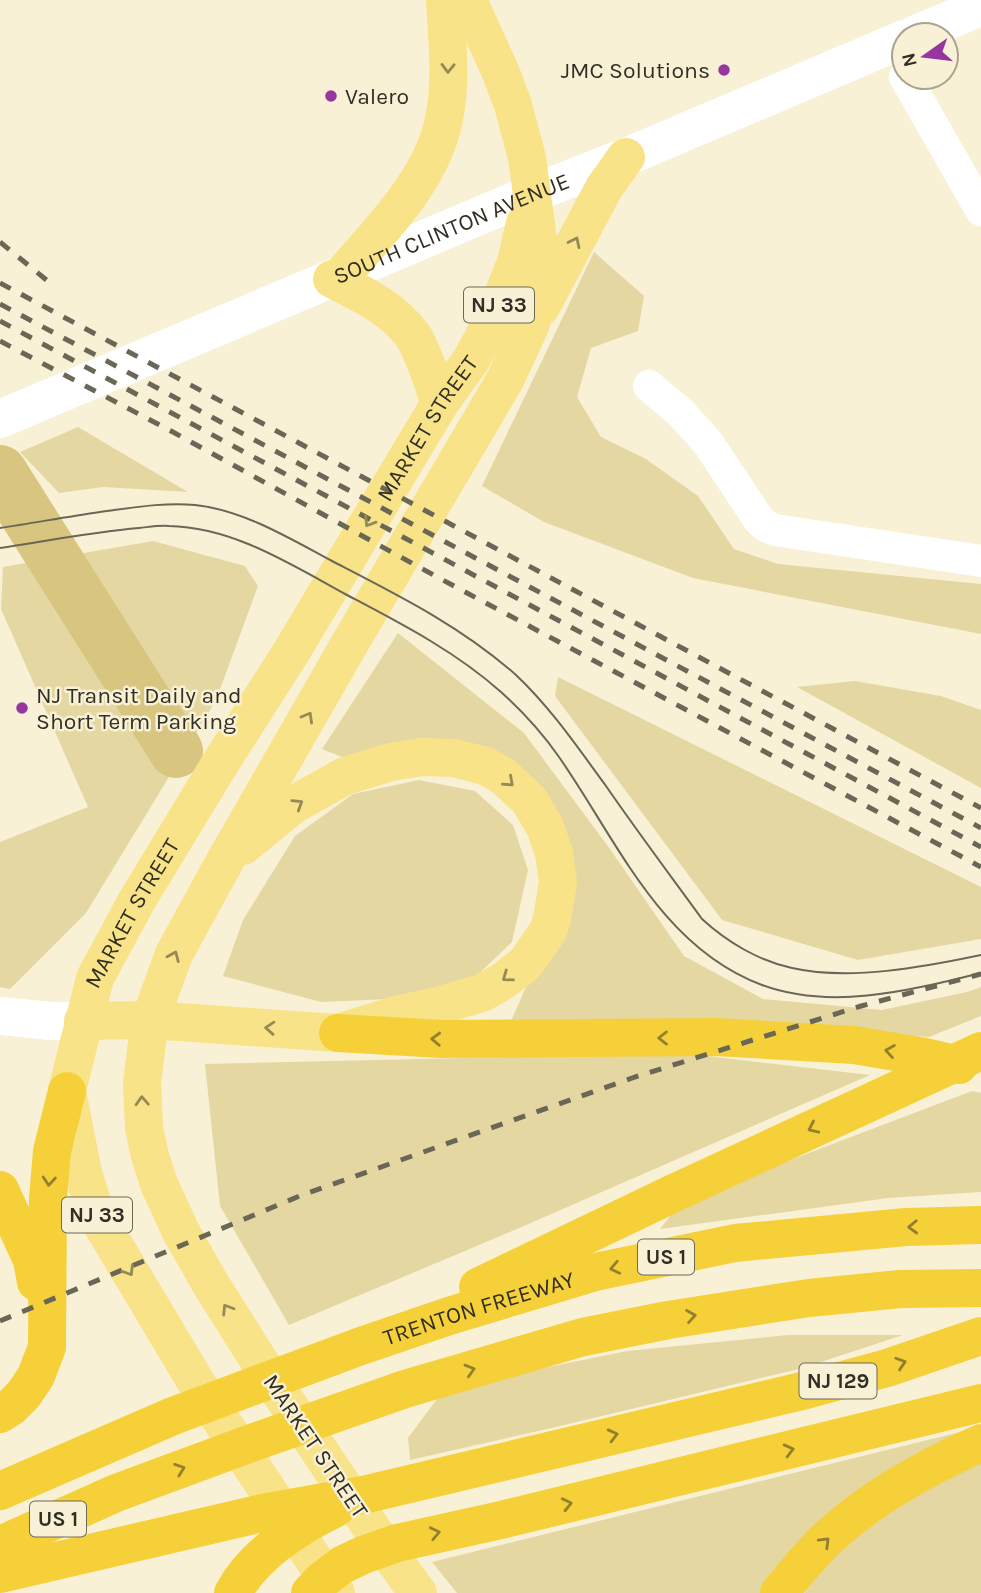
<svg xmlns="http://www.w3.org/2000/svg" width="981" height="1593" font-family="Karla,sans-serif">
<rect width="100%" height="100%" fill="#f9f1d6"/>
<g fill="#e5d7a2">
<path d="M594,252L644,296L638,331L591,348L577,397L601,437L646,459L698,496L734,549L778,564L981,584V634L693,578L544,522L482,486Z"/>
<path d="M78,427L188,492L103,487L59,493L20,452Z"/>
<path d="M153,541L245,566L258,586L216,700L86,913L10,989L0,987V842L88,807L1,609L3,567Z"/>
<path d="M398,633L524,733L610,849L684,956L763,999L882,1010L967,992L981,987V1016L929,1037L751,1025L508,1028L526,987L569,856L547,793L490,759L425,739L342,757L322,749Z"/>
<path d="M558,677L981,887V939L858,960L722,920L555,696Z"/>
<path d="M855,681L941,696L981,710V788L797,687Z"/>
<path d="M419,780L475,791L513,825L528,870L512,942L467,985L413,998L321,1002L223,976L243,920L295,836L353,794Z"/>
<path d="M680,1053L870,1075L517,1229L289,1325L220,1206L205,1064Z"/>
<path d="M972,1091L981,1093V1192L888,1198L660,1229L682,1201Z"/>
<path d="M788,1335H903L803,1368L556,1427L410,1460L408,1438L445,1388L627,1351Z"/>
<path d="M964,1431L763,1593H457L432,1562Z"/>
<path d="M981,1460V1593H804L846,1536Z"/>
</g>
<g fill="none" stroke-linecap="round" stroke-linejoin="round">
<path stroke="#d8c57f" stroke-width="54" d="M0,472L176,751"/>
<g stroke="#fff" stroke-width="32">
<path d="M905,77L981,210"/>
<path d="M649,386L681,413L708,443L759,520L766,526L775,530L981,561"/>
</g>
<g stroke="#fff" stroke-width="38">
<path d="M914,35L981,7"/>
<path id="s1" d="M0,419L531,194L626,157L904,39"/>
<path d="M0,1016L51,1021H83"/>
</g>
<g stroke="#f9e388" stroke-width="38">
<path d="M342,275C381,230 433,178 444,119C452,80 447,39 445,0"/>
<path d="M332,279C362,294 393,308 413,336C425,355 432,382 440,403"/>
<path d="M541,307L604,188L626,157"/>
<path d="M83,1021L150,1020L338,1033L395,1015L437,1006L482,993L503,981L525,964L548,931L552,919L558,882L554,853L545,827L529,800L502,775L485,766L454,758L422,757L391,762L345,776L293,805L243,846"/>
<path id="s2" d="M336,1593L199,1387L101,1223L90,1196L82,1168L67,1091L95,978L136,902L221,762L290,654L440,403L471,360L495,316L516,262L525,223"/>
<path d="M418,1593L374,1532L263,1367L213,1288L181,1232L159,1184L150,1156L144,1128L142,1082L150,1020L174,954L225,861L350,643L505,380L531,324L538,288L539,247L527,158L513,105L501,73L472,9L466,0"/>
</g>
<g stroke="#f5d038" stroke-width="38">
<path d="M338,1033L442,1039L716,1037L854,1045L925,1057L959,1065"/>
<path d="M0,1190L32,1260L36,1282"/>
<path d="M478,1287L674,1193L981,1051"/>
<path d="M0,1414L11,1407L24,1394L36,1376L47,1347L48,1198L52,1151L67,1091"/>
<path id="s3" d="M0,1491L173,1416L361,1346L449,1316L595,1272L735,1243L906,1227L981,1225"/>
<path d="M0,1545L116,1493L257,1441L405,1389L583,1337L668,1320L809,1298L900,1289L981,1288"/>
<path d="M0,1574L262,1513L363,1495L806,1390L887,1368L981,1336"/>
<path d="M233,1593C254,1554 297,1527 336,1508"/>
<path d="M310,1593L321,1581L342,1565L363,1555L397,1543L501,1520L981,1403"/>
<path d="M779,1593C795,1574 811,1553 830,1536C873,1496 927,1467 981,1443"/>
</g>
<g stroke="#6a6757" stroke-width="2">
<path d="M0,528C33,523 66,517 100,512C131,508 163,502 195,505C243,510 289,538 332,561C396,594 461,626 516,675C551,708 578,748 606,786C637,831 670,875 702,919C727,942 759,961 792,968C850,981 924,967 981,955"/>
<path d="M0,548C46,541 93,532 139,528C149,527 159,525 169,526C233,527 292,565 347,595C400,623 455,651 501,692C522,711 543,734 559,757C617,840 660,947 762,985C832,1011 911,990 981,973"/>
</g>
<g stroke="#6a6757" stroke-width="5" stroke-dasharray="12 12" stroke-linecap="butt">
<path d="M0,242L55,287"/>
<path d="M0,283L981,808"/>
<path d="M0,304L981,828"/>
<path d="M0,321L981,847"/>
<path d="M0,341L171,431L439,578L981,867"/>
<path d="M0,1321L302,1195L635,1077L861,1006L981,974"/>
</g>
</g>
<defs><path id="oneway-chevron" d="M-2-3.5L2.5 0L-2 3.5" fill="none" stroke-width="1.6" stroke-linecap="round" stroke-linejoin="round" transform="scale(1.75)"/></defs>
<g stroke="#958956">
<use href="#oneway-chevron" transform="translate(448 68) rotate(91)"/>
<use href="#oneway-chevron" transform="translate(575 242) rotate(-64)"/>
<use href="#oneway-chevron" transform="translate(369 522) rotate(121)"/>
<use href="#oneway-chevron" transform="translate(308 717) rotate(-60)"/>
<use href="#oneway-chevron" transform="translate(509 782) rotate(42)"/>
<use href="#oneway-chevron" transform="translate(298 804) rotate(-32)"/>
<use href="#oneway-chevron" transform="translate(174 956) rotate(-67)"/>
<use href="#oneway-chevron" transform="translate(507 977) rotate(144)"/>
<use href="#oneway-chevron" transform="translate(270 1028) rotate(-176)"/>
<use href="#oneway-chevron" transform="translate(142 1101) rotate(-93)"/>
<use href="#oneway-chevron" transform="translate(129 1271) rotate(58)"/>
<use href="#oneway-chevron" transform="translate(227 1309) rotate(-122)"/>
</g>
<g stroke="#93802e">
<use href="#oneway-chevron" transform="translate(663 1038) rotate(180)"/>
<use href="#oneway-chevron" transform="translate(436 1039) rotate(-178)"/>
<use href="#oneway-chevron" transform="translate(890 1051) rotate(-171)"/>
<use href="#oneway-chevron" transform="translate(813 1128) rotate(155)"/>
<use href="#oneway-chevron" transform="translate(49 1181) rotate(95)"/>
<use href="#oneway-chevron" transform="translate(913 1227) rotate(178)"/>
<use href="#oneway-chevron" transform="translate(615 1268) rotate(168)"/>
<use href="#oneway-chevron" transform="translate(691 1316) rotate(-9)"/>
<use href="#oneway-chevron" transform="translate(901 1363) rotate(-18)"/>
<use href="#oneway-chevron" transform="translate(470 1370) rotate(-16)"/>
<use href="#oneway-chevron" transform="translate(613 1435) rotate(-14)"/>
<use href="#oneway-chevron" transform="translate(789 1450) rotate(-14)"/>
<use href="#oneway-chevron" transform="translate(180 1469) rotate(-20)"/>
<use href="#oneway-chevron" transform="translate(567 1504) rotate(-13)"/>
<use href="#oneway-chevron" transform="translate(435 1533) rotate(-12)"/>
<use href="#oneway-chevron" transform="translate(825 1542) rotate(-45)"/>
</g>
<g fill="#96369e" stroke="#f9f1d6" stroke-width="2.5">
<circle cx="724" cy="70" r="7"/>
<circle cx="331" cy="96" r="7"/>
<circle cx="22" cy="708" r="7"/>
</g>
<g text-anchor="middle" stroke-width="5" stroke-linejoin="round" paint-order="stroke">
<g fill="#f9f1d6" stroke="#6d6959" stroke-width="2">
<rect x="464" y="287.5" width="70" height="35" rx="5"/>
<rect x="62" y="1197.5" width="70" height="35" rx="5"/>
<rect x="638" y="1239.5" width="56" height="35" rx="5"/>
<rect x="799.5" y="1363.5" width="77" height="35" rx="5"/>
<rect x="30" y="1501.5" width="56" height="35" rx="5"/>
</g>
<g font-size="21" font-weight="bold" fill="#312f24">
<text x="499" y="312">NJ 33</text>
<text x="97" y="1222">NJ 33</text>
<text x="666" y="1264">US 1</text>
<text x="838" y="1388">NJ 129</text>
<text x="58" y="1526">US 1</text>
</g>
<g font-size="23" fill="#312f24" stroke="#f9f1d6" text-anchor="start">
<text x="710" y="78" text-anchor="end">JMC Solutions</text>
<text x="345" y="104">Valero</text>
<text x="36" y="703">NJ Transit Daily and<tspan x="36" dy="26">Short Term Parking</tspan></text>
</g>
<g font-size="23" fill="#312f24" stroke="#f9f1d6">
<text dy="8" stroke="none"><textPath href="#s1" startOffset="490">SOUTH CLINTON AVENUE</textPath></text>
<text dy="8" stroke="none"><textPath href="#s2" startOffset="1334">MARKET STREET</textPath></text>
<text dy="8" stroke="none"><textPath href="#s2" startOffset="766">MARKET STREET</textPath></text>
<text dy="8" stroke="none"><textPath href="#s3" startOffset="513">TRENTON FREEWAY</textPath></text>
<text transform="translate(316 1446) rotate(56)" y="8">MARKET STREET</text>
</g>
</g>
<g transform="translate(925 56) rotate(256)"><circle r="33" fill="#f9f1d6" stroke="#a9a38f" stroke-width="2"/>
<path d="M0-5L12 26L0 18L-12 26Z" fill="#96369e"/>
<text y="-10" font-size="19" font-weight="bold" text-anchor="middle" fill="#312f24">N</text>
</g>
</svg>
